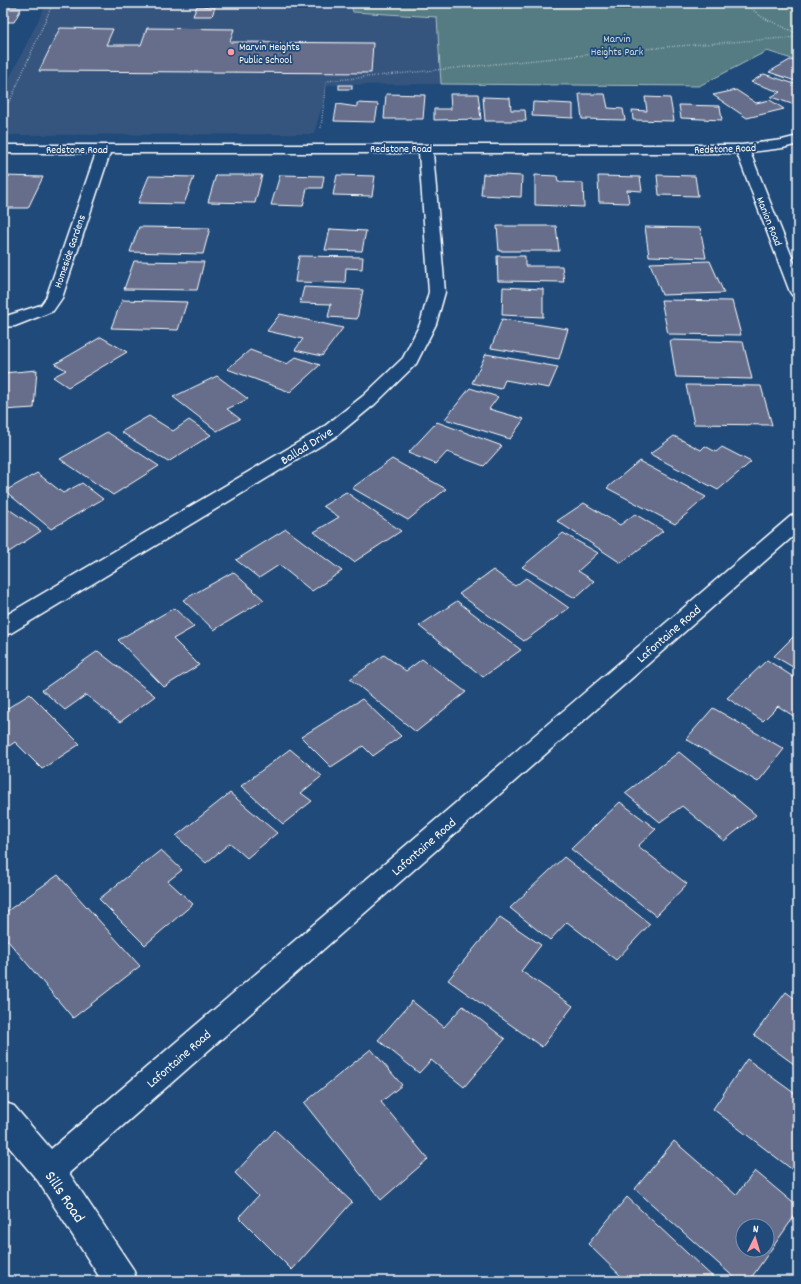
<svg xmlns="http://www.w3.org/2000/svg" width="801" height="1284" font-family="Dekko,sans-serif">
<rect width="100%" height="100%" fill="#1f4a7a"/>
<filter id="ink" filterUnits="userSpaceOnUse"><feTurbulence type="fractalNoise" baseFrequency=".025" numOctaves="2"/><feDisplacementMap in="SourceGraphic" scale="8" xChannelSelector="R" yChannelSelector="G"/><feConvolveMatrix kernelMatrix="1 2 1 2 8 2 1 2 1" color-interpolation-filters="sRGB"/></filter>
<g filter="url(#ink)">
<path fill="#34557f" d="M47,3H437L441,84L328,85L314,134L3,135V91Z"/>
<path fill="#547c83" stroke="#aabec1" d="M351,3H798V61L767,51L699,86L441,84L437,17L353,12Z"/>
<g fill="#666e8b" stroke="#fff" fill-rule="evenodd">
<path d="M3,3H19L17,6H3Z"/>
<path d="M197,6L215,7L212,16H193Z"/>
<path d="M3,9H21L14,22H3Z"/>
<path d="M60,28L113,29L106,45H141L147,28L234,29L230,42L373,43L371,73L39,71Z"/>
<path d="M790,60L798,62V82L769,72Z"/>
<path d="M764,74L798,85V100L792,104L771,97L780,92L751,82Z"/>
<rect x="339" y="85" width="13" height="4"/>
<path d="M736,90L756,103L770,100L784,109L747,118L713,95Z"/>
<path d="M386,94L425,95L423,119H384Z"/>
<path d="M450,94H478L481,119L434,120V109H451Z"/>
<path d="M579,94H605L608,108L623,109L625,120L582,119Z"/>
<path d="M483,97L510,98L511,110H525L526,121H485Z"/>
<path d="M645,97L670,98L674,121L633,120L632,110L647,111Z"/>
<path d="M533,102L573,104V118L532,116Z"/>
<path d="M357,103L378,104L375,122L334,121L337,104L357,107Z"/>
<path d="M679,105L720,106L722,120L681,118Z"/>
<path d="M483,174L522,176L521,197L481,195Z"/>
<path d="M216,175H262L255,203L208,202Z"/>
<path d="M280,175L324,176L322,188H307L303,206L271,205Z"/>
<path d="M337,175L375,176L372,196L333,195Z"/>
<path d="M535,175L557,176L558,182L583,183L584,207L535,205Z"/>
<path d="M657,175L695,176L698,196L659,195Z"/>
<path d="M3,176L43,177L28,208H3Z"/>
<path d="M149,176L194,177L184,204L138,203Z"/>
<path d="M598,176L640,177L642,191L627,190L629,203L599,202Z"/>
<path d="M497,226H556L559,251H499Z"/>
<path d="M139,227L210,228L203,254L130,252Z"/>
<path d="M645,227L700,228L706,258L649,256Z"/>
<path d="M330,229L366,231L362,251L325,250Z"/>
<path d="M299,256L363,257L362,269L346,268L345,283L295,282Z"/>
<path d="M497,256H525V266H562L564,282L498,281Z"/>
<path d="M134,261L204,262L197,290L124,289Z"/>
<path d="M710,261L724,293L662,295L650,263Z"/>
<path d="M304,287L363,290L357,319L328,317L331,304L300,303Z"/>
<path d="M503,287L543,289V317L502,315Z"/>
<path d="M122,300L187,302L178,330L111,328Z"/>
<path d="M661,300L732,301L741,335L668,334Z"/>
<path d="M280,314L343,328L322,356L295,350L303,339L267,331Z"/>
<path d="M502,319L568,329L559,359L491,348Z"/>
<path d="M101,337L127,352L68,387L53,377L66,370L55,364Z"/>
<path d="M670,340L743,342L752,379L676,377Z"/>
<path d="M250,350L287,364L296,357L320,365L290,392L227,369Z"/>
<path d="M486,354L558,367L549,388L505,380L501,389L472,383Z"/>
<path d="M37,370L34,408L3,410V373Z"/>
<path d="M217,376L248,399L227,409L240,419L217,431L173,397Z"/>
<path d="M686,385L761,386L772,425L694,424Z"/>
<path d="M470,388L498,397L489,409L524,419L510,439L445,419Z"/>
<path d="M149,416L173,431L189,420L211,435L168,462L121,432Z"/>
<path d="M437,422L502,446L484,466L447,452L436,464L408,453Z"/>
<path d="M107,432L159,466L113,495L60,459Z"/>
<path d="M674,436L701,450L705,446L716,452L722,447L751,462L718,490L650,454Z"/>
<path d="M392,459L446,489L408,520L352,488Z"/>
<path d="M639,461L706,497L675,524L607,488Z"/>
<path d="M37,473L63,493L82,483L103,499L51,529L5,491Z"/>
<path d="M346,492L401,531L354,562L314,532L339,517L323,506Z"/>
<path d="M584,503L620,525L635,514L663,531L621,563L557,521Z"/>
<path d="M7,508L41,531L3,556V510Z"/>
<path d="M286,529L342,571L312,591L279,565L259,578L236,560Z"/>
<path d="M563,533L598,553L578,571L594,581L575,598L522,567Z"/>
<path d="M493,570L515,586L526,578L569,608L524,641L459,594Z"/>
<path d="M233,572L264,600L214,630L183,600Z"/>
<path d="M457,601L521,650L483,677L419,626Z"/>
<path d="M174,608L194,627L173,639L199,665L164,687L118,640Z"/>
<path d="M798,632V670L774,656Z"/>
<path d="M98,651L155,696L120,722L86,695L65,710L42,690Z"/>
<path d="M384,655L406,671L422,659L466,692L416,732L350,679Z"/>
<path d="M767,660L798,680V719L778,706L763,721L727,698Z"/>
<path d="M30,694L80,744L42,769L15,742L3,750V711Z"/>
<path d="M362,699L401,736L373,756L363,746L331,767L301,737Z"/>
<path d="M713,708L784,749L758,782L686,739Z"/>
<path d="M290,749L322,776L301,793L312,801L283,824L241,786Z"/>
<path d="M679,752L756,815L724,841L682,806L660,822L625,793Z"/>
<path d="M230,793L277,833L247,858L230,843L206,863L176,836Z"/>
<path d="M620,802L656,829L638,846L687,884L656,916L571,849Z"/>
<path d="M161,850L182,870L168,881L193,904L145,945L99,899Z"/>
<path d="M564,857L650,924L616,960L567,922L550,940L510,908Z"/>
<path d="M58,875L140,966L73,1018L3,935V914Z"/>
<path d="M500,917L541,945L521,971L573,1006L542,1047L448,980Z"/>
<path d="M786,992L798,1001V1067L754,1035Z"/>
<path d="M412,1001L444,1027L463,1006L505,1039L464,1087L431,1060L419,1073L378,1040Z"/>
<path d="M371,1049L402,1085L381,1102L428,1159L381,1200L304,1103Z"/>
<path d="M747,1059L798,1096V1174L713,1109Z"/>
<path d="M275,1130L352,1202L292,1270L239,1217L258,1196L235,1173Z"/>
<path d="M674,1141L736,1195L755,1171L798,1207V1211L749,1281H738L635,1189ZM743,1226H767V1250H743Z"/>
<path d="M627,1197L717,1281H626L588,1244Z"/>
</g>
<g fill="none" stroke-linecap="round" stroke-linejoin="round">
<g stroke="#fff" stroke-width="3">
<g id="minor">
<path d="M798,136V144L783,148L750,152L798,272V297L792,295L790,292L737,153H433L445,292L436,324L416,364L375,404L335,437L11,633L3,635V617L321,429L363,396L403,358L420,324L429,292L419,153H110L62,298L53,311L15,326L3,327V317L41,305L46,298L96,153H3V145H742L782,140Z"/>
<path d="M798,514V532L69,1173L133,1269L137,1281H102L38,1181L3,1140V1102L14,1106L51,1149L791,516Z"/>
</g>
</g>
<g stroke="#fff" stroke-width="1.5" stroke-dasharray="0.5 2" stroke-linecap="butt">
<path d="M744,3L762,17L798,34"/>
<path d="M3,108L11,99L53,3"/>
<path d="M3,116L7,119L3,126"/>
<path d="M321,128L326,81L665,47L798,37"/>
</g>
<use href="#minor" fill="#1f4a7a" fill-rule="evenodd"/>
</g>
</g>
<circle fill="#ff9aa2" stroke="#1f4a7a" stroke-width="1.5" cx="231" cy="52" r="4"/>
<g text-anchor="middle" stroke-width="3.5" stroke-linejoin="round" paint-order="stroke">
<g font-size="11" fill="#d4dee0" stroke="#1f4a7a">
<text x="617" y="42">Marvin<tspan x="617" dy="13">Heights Park</tspan></text>
</g>
<g font-size="11" fill="#fff" stroke="#1f4a7a" text-anchor="start">
<text x="239" y="50">Marvin Heights<tspan x="239" dy="13">Public School</tspan></text>
</g>
<g font-size="11" fill="#fff" stroke="#1f4a7a">
<text x="401" y="152">Redstone Road</text>
<text transform="translate(725 148) rotate(-2)" y="4">Redstone Road</text>
<text x="77" y="153">Redstone Road</text>
<text transform="translate(770 221) rotate(68)" y="4">Manion Road</text>
<text transform="translate(69 251) rotate(-71)" y="4">Homeside Gardens</text>
</g>
<g font-size="13" fill="#fff" stroke="#1f4a7a">
<text transform="translate(306 445) rotate(-32)" y="5">Ballad Drive</text>
<text transform="translate(668 633) rotate(-41)" y="5">Lafontaine Road</text>
<text transform="translate(423 846) rotate(-41)" y="5">Lafontaine Road</text>
<text transform="translate(178 1058) rotate(-41)" y="5">Lafontaine Road</text>
</g>
<g font-size="16" fill="#fff" stroke="#1f4a7a">
<text transform="translate(66 1196) rotate(56)" y="6">Sills Road</text>
</g>
</g>
<rect width="801" height="1284" fill="none" stroke="#1f4a7a" stroke-width="16"/>
<rect x="8" y="8" width="785" height="1268" fill="none" stroke="#fff" stroke-width="1.5" filter="url(#ink)"/>
<g transform="translate(755 1238) rotate(5)"><circle r="19" fill="#1f4a7a" stroke="#7992af"/>
<path d="M0-3L7 15L0 10L-7 15Z" fill="#ff9aa2"/>
<text y="-6" font-size="11" font-weight="bold" text-anchor="middle" fill="#ffffff">N</text>
</g>
</svg>
